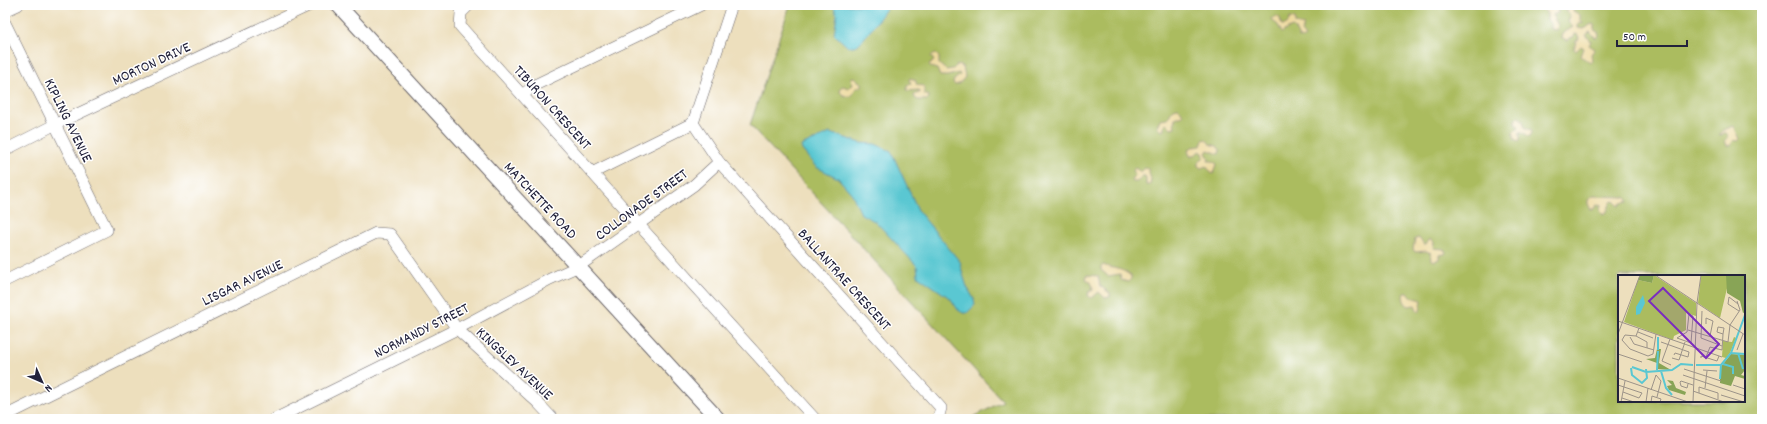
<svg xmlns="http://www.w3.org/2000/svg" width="1767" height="424" font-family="Dekko,sans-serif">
<rect width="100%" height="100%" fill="#fff"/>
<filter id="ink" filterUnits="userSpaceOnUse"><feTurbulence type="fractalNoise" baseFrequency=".025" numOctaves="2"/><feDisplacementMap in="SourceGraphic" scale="8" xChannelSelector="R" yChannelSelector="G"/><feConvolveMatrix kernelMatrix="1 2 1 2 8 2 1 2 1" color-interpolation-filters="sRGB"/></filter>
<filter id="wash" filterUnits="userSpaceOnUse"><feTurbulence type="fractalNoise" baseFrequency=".012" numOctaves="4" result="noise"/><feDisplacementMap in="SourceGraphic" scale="16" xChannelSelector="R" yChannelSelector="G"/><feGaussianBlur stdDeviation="0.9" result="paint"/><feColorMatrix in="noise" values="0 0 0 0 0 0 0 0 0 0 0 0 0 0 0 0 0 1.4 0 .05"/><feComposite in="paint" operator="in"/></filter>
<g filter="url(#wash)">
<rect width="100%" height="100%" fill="#eddfbd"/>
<path fill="#abbc5f" stroke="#666f4d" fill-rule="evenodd" d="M790,5H1762V419H970L1003,401L750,125ZM1619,276H1744V401H1619Z"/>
<g fill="#eeda9e" stroke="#887e6c">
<path d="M1538,5H1545L1548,8L1557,9L1558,13L1552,15L1558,25L1557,30L1551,29V24L1547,20V13Z"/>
<path d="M1564,5H1574L1573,11L1580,15V20L1584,23L1578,24V28L1583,29L1592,24L1594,25V30L1598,32L1599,35L1596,38L1590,32L1586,35L1591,41L1589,45L1595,49L1591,54L1592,61L1590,63L1581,56L1584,48L1581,46L1576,51L1574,49L1576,41L1579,39L1578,35L1575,34L1573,37L1570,38L1568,41L1561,37L1562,34L1573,27L1568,22L1570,16Z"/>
<path d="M1276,16L1280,18L1281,23L1283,26L1288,23L1290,18L1295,19V24L1304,26L1301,32L1305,37L1302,39L1299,38L1294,28L1292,27L1284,31L1282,33L1278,25L1270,19H1274Z"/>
<path d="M936,54L939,57V64L946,70L953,69L957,65L963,67L965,77L960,83L955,85L953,83L954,80L960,75L959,73L947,76H940L937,69L930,67L929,64L934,61L931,56Z"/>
<path d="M852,77L856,78L858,81L862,83V86L856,88L851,97L843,95L840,92L841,87L843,86L848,88L853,85L851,79Z"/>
<path d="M910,78L915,80L917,85L924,86V94L929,96L928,100H918L915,98L914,95L921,92L919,90L907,91V86L911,83L909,80Z"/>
<path d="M1179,108L1183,115L1181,117H1176L1174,122L1175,127L1171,128L1166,123L1164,125V130L1161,131L1157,126L1160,119L1167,118C1172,114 1170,108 1179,108Z"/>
<path d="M1519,117L1522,120L1526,128L1531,130L1532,133L1529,137L1523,132H1520V140L1518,141L1515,139L1513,132L1519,127L1515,122L1516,118Z"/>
<path d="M1734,126L1740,139L1738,141L1734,140L1731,145L1727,146L1725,140L1728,138V135L1725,132L1720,135L1719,134L1723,130Z"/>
<path d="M1206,139L1210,144L1217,146L1220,150L1219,154L1208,150L1206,153L1209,158L1208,161H1213L1217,164L1214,173L1212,174L1206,166L1201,168L1198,166V163L1204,157L1203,153L1200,151L1193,156H1190L1188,151L1192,147L1201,146L1203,140Z"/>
<path d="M1135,168L1141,172L1145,168L1148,169L1151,180L1150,185H1146V179L1145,176H1142L1137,182H1133L1132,180L1135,175L1132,171Z"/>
<path d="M1593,196L1625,197L1628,200V202L1621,203L1619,206L1614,201L1611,202L1606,213L1602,214L1600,210L1601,204L1597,205L1594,209H1591L1588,204V200Z"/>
<path d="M1419,238L1424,245H1426L1429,240H1432L1434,242L1433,248L1444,249L1446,251L1445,254L1439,255V259L1435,261L1432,260L1431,253L1426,251L1415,252L1413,249L1415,239Z"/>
<path d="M1103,265C1116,270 1120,267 1131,276V279L1128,282L1121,280L1120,274L1108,276L1101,270V267Z"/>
<path d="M1087,275L1098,276L1100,286L1110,293V297L1105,298L1099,292L1092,298L1089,297L1088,293L1093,290C1092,283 1092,282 1086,279Z"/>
<path d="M1404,293H1408L1411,297L1422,300L1420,311L1418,312L1415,305L1409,306C1404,304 1402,297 1404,293Z"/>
</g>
<g fill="#5ac7d2" stroke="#3e7486">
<path d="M833,5H889C882,14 865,40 857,45C855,46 851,46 848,47L834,34L837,15Z"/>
<path d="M830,133L861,143L875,144L891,151L919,212L961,263L960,265L967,287L974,299L975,305L967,313H963L958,310L951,299L918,276L917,266L876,222L861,214L852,194L838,178L816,167L802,150L801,146Z"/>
</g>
</g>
<g filter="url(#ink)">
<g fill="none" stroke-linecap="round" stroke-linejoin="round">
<g stroke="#696468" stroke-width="12">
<g id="minor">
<path d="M469,5L461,13L460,26L639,225L815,419"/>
<path d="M732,5L693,123L719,162L941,408L938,419"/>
<path d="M5,11L18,5"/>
<path d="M5,23L107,230L5,281"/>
<path d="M522,95L537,84L701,5"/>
<path d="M5,150L54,125L310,5"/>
<path d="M592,173L693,123"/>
<path d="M5,416L376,233L390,234L457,329L537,402L553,419"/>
<path d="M275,419L457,329L550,279L579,266L694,185L719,162"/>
</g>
</g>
<g stroke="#696468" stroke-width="16">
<path id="tertiary" d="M338,5L718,419"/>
</g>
<use href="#minor" stroke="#fff" stroke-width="11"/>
<use href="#tertiary" stroke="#fff" stroke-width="14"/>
</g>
</g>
<g text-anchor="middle" stroke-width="3" stroke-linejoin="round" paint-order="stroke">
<g font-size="15" fill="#22223b" stroke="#fff">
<text transform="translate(151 63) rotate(-25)" y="5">MORTON DRIVE</text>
<text transform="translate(553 107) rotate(48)" y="5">TIBURON CRESCENT</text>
<text transform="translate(69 120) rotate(64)" y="5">KIPLING AVENUE</text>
<text transform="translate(541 200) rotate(47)" y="5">MATCHETTE ROAD</text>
<text transform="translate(641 204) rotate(-36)" y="5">COLLONADE STREET</text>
<text transform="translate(845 279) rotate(48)" y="5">BALLANTRAE CRESCENT</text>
<text transform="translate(242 282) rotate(-26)" y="5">LISGAR AVENUE</text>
<text transform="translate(421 330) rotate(-27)" y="5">NORMANDY STREET</text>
<text transform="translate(515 363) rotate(43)" y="5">KINGSLEY AVENUE</text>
</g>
</g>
<g transform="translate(1618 275)">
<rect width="127" height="127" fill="#eddfbd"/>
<path d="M36,0L78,28V41L68,38V55L56,61L55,65L6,47L20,5L34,8ZM83,0H127L110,9L102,43L80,28ZM116,62L118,63L112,78L108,83L104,82L105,66L114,67Z" fill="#abbc5f"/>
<path d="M22,0H36L34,8L20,5ZM108,0H127V37L125,38L122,26L109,18ZM39,74H43L41,88L53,95L39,94V88L28,84L37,83ZM113,79L127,80V95L123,100L127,101V104L117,101L113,111L102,108V93ZM49,105L55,106L58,113L68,117L67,120L51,115L49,111L54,110Z" fill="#88a456"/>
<path d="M25,20L27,28L22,39L18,40V32Z" fill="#5ac7d2"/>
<path fill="none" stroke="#5ac7d2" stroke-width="2" d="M40,75V62M113,78L127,79M120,78L125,94M105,89L115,92V99M78,90H103L113,78L127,40M14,92L28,97L54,95L63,89L75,90M13,93L14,100L24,108L29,103L28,94M39,95L40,76M43,96L48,113L54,120M102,104L103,90"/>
<path fill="none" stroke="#9c9389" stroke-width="1" d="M37,0L127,60M120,29L111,22L110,29L121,36M84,36L83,63L104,71M71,39L75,41L73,68L59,63L69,57ZM0,46L104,82M88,49V43L95,46L92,61M21,53L18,61L7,60L4,65L12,74L30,81L35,79L38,59M70,55L110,67L112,50L122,35L119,26M20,57L35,63M0,59L22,0M18,61L29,67V73M12,62L16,69L36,75M52,64L44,86L53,90M43,67L71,77L70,82L57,78L56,80M119,75L125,59M0,79L24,87M88,82L92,72L104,75L105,59L106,53L100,52L99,57L105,59M54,83L61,85L67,67M83,83V81L99,86L101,81M66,94L103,106M85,95L99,96M65,100L127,121M0,103L70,127M70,109L69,113L63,111L62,107L63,106L75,110M0,110L24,118L21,123L5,117M115,110L127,114M87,113L89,96M33,115L38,100L43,106L39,122M75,116L106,127M81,118V112L100,118V124M103,120L126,127M4,123L16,127M3,127L7,106M28,127L30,113M33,127L34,121L43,124L42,127M75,127L79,28L83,0"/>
<path fill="#7b2cbf" fill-opacity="0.15" stroke="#7b2cbf" stroke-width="2" d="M45,13L101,69L88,83L31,26Z"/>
<rect width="127" height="127" fill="none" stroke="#22223b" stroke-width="2"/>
</g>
<rect width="1767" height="424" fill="none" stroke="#fff" stroke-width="20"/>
<g transform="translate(42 382) rotate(135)" stroke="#ffffff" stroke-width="3" paint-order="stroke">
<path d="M0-3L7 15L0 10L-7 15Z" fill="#22223b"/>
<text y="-6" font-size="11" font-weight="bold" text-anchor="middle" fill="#22223b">N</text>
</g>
<path d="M1617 40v6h70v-6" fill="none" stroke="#22223b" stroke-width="2"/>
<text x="1623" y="40" font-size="12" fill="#22223b" stroke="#ffffff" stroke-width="3" paint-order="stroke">50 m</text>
</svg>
